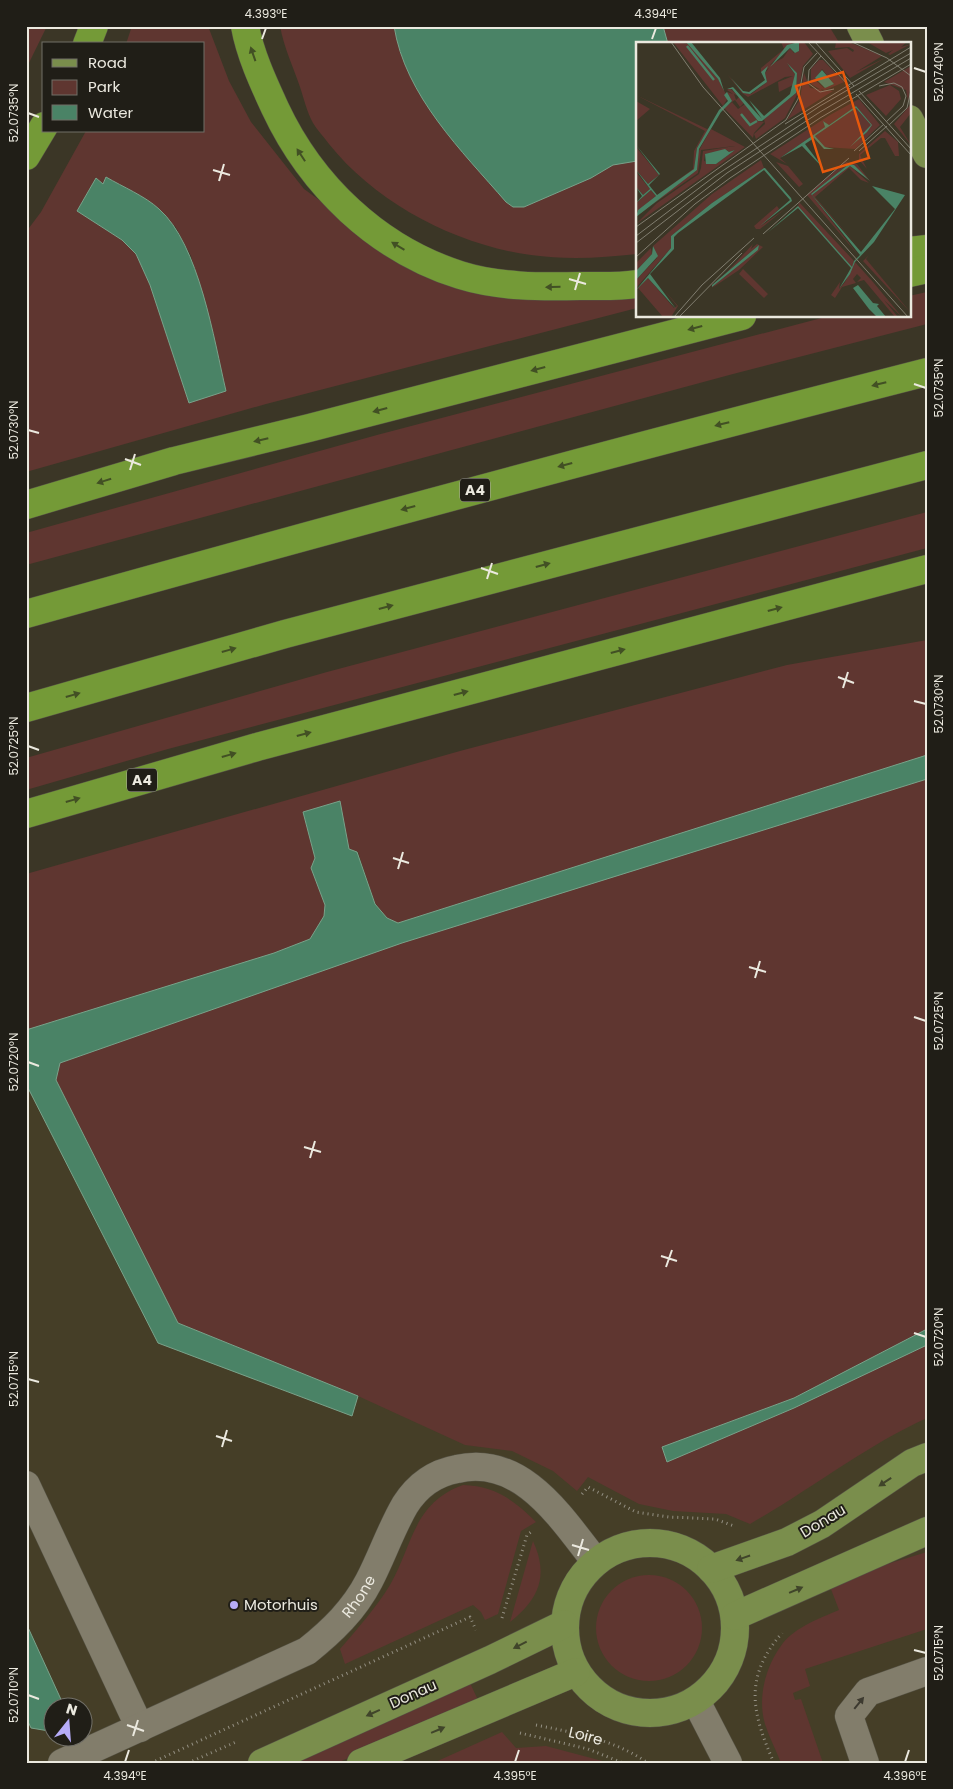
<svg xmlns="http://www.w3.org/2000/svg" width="953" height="1789" font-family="Poppins,sans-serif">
<rect width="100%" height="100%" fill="#3b3626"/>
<path fill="#453e27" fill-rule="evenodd" d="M927,676V1763H26V926ZM52,1706H82V1736H52Z"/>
<g fill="#5f3630" fill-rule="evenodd">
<path d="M26,26H47L26,69Z"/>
<path d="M132,26H208L229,81L251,122L304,189L395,255L637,293V308L266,404L26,472V232L41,212L86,131H204V44H126ZM96,178L103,184L106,178L175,226L191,256L226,391L189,402L150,285L136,254L122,240L77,211Z"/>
<path d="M280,26H394C405,96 462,151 506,202L524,207L591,178L613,165L637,161V254C601,258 567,260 531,255C456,245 376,203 329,144C324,137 317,130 313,123C307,112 304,99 300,87C293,66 284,48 280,26Z"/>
<path d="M663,26H829L840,44H668Z"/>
<path d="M927,292V324L733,374L26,565V533L377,435L829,316H909V296Z"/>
<path d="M927,512V548L168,749L26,790V758L327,672Z"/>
<path d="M927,640V755L398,923L387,918L375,903L358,852L349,849L340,801L303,812L315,858L311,868L325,905L324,916L310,939L274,953L26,1030V874L460,751L787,665Z"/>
<path d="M927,779V1329L794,1398L662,1448L668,1461L794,1408L927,1345V1418C865,1446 810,1490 750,1524L726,1514L673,1511L639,1504L588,1477L577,1491L553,1471L512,1451L465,1445L358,1396L178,1323L56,1080L60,1063L402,943Z"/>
<path d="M463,1485C495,1486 514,1500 536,1522L521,1531L498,1614L485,1620L481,1612L473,1605L345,1664L340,1649C358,1628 376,1608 390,1585C413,1545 413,1503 463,1485Z"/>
<path d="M533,1541C549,1576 539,1599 510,1622Z"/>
<path d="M927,1552V1629L805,1669L810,1686L793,1693L795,1700L801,1699L823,1763H781C776,1750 769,1737 765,1724C757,1697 766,1665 783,1643C796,1627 820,1618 839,1610L829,1584L848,1576Z"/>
<circle cx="649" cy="1628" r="53"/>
<path d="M469,1681L478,1700L337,1763H294Z"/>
<path d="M502,1732L516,1748L546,1746L610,1763H433Z"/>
</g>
<g fill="#4a8366" stroke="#7aa28a">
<path d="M394,26H663L668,44H637V161L613,165L591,178L524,207H513L506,202C462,151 405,96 394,26Z"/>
<path d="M106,177C123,187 145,196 159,209C199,244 214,340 226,391L189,403L150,285L136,254L122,240L77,211L96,178L103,184Z"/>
<path d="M927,755V779L402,943L60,1063L56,1080L178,1323L358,1396L352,1416L158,1343L26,1084V1030L274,953L310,939L324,916L325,905L311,868L315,858L303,812L340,801L349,849L357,852L375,904L387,918L398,923Z"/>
<path d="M927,1329V1345L794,1408L667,1462L662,1447L794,1398Z"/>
<path d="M26,1623L64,1706H52V1729L49,1731L31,1728L26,1717Z"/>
</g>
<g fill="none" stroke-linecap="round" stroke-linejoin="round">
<g stroke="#565345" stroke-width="29">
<g id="minor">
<path d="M26,1485L140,1728"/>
<path d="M696,1701L728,1763"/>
<path id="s2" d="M62,1763L307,1651C332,1631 354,1610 369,1581C382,1556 391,1529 405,1505C417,1486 435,1473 457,1469C522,1454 561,1518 596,1562"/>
<path d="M865,1763L849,1716L868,1692L927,1671"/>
</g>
</g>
<g stroke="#565345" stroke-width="29">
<g id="major">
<path d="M861,26L870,44"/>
<path d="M909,119L927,154"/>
<circle cx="650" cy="1628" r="85"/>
<path d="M711,1569L787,1542L822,1524L912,1463L927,1457"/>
<path d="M735,1616L927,1531"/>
<path d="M262,1763L490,1660L564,1624"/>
<path d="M361,1763L576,1672"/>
</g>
</g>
<g stroke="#565345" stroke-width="29">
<g id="highway">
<path d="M245,26C250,54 263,82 275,108C311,185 377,249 460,275C498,287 541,287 580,286C599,286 618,287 637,284"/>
<path d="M87,44L94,26"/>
<path d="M26,156L44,126"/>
<path d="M909,251L927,249"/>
<path d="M909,273L927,269"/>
<path d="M26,505L174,461L309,428L742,316"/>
<path d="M26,614C326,530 625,449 927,372"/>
<path d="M26,708L285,634L927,465"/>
<path d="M26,814L257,747L927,569"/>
</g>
</g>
<g stroke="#949083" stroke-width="3" stroke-dasharray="1 4" stroke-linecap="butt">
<path d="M582,1494L588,1487L636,1512L669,1517L715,1519L734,1526"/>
<path d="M502,1618L527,1535L531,1532"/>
<path id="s1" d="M536,1725C576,1733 615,1740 648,1763"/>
<path d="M520,1733L588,1749L623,1763"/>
<path d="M151,1763L470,1617L476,1630"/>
<path d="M188,1763L236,1742"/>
<path d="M774,1763C752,1713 743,1678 782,1633"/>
</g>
<use href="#minor" stroke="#827d6b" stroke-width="28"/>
<use href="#major" stroke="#7a8e4c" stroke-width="28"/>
<use href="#highway" stroke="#749a37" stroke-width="28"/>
</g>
<defs><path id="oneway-solid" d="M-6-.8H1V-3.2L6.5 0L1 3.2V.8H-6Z" transform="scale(1.25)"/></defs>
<g fill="#425024">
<use href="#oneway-solid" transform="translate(253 54) rotate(-109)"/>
<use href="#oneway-solid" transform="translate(301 155) rotate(-123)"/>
<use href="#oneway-solid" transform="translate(398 246) rotate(-149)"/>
<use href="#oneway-solid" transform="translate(553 287) rotate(179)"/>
<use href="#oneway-solid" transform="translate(695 328) rotate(165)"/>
<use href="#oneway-solid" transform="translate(538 369) rotate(165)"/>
<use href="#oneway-solid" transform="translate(879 384) rotate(166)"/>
<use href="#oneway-solid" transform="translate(380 410) rotate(165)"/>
<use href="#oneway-solid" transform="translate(722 424) rotate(166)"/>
<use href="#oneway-solid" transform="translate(261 440) rotate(167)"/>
<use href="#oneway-solid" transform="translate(565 465) rotate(165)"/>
<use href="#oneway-solid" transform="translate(104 481) rotate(163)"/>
<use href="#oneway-solid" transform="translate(408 508) rotate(165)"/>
<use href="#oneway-solid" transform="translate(543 565) rotate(-15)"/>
<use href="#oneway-solid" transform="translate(386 607) rotate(-15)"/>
<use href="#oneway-solid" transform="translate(775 609) rotate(-15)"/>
<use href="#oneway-solid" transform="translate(229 650) rotate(-16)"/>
<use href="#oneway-solid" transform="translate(618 651) rotate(-15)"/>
<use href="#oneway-solid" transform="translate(461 693) rotate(-15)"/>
<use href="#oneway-solid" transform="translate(73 695) rotate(-16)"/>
<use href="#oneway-solid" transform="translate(304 734) rotate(-15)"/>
<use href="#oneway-solid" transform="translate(229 755) rotate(-16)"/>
<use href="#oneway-solid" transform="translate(73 800) rotate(-16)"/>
</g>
<g fill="#40452a">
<use href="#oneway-solid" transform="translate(885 1482) rotate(146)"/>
<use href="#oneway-solid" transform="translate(743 1558) rotate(161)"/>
<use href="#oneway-solid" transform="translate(796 1590) rotate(-23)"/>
<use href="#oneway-solid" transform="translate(520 1645) rotate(153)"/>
<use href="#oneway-solid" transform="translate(373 1713) rotate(156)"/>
<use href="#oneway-solid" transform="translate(438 1730) rotate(-23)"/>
</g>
<use fill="#3d3a30" href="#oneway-solid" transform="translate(859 1703) rotate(-51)"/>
<path fill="none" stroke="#ebe9df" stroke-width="2" d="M262,39L266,28M652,39L656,28M914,68L926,72M28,113L39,117M213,170L230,175M219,181L224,164M569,279L586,284M575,290L580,273M914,384L926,388M28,430L39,433M125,459L141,465M130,470L135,454M481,568L498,574M487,579L492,563M838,677L854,683M843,688L848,672M914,701L926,704M28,746L39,750M393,858L409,863M398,869L403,852M749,967L766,972M755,978L760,961M914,1017L926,1021M28,1062L39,1066M304,1147L321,1152M310,1158L315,1141M661,1256L677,1261M666,1267L672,1250M914,1333L926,1337M28,1379L39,1382M216,1436L232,1441M222,1447L227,1430M572,1545L589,1550M578,1556L583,1539M914,1650L926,1653M28,1695L39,1699M127,1725L144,1731M133,1736L138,1720M125,1762L129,1750M515,1762L519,1750M905,1762L909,1750"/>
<circle fill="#b6acf8" stroke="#201e17" stroke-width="2" cx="234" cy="1605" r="5"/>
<g text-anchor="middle" stroke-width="4" stroke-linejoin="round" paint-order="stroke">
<g fill="#201e17" stroke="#aeaca3" stroke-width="1">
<rect x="460" y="478.5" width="30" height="23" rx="4"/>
<rect x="127" y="768.5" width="30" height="23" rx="4"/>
</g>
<g font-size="14" font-weight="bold" fill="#ebe9df">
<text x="475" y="495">A4</text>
<text x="142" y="785">A4</text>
</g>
<g font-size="15" fill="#ebe9df" stroke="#201e17">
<text transform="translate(823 1521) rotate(-31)" y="5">Donau</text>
<text dy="5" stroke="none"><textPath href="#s2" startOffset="345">Rhone</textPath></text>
<text transform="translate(413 1694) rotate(-24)" y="5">Donau</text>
<text dy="5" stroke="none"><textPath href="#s1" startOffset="51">Loire</textPath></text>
</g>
<g font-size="15" fill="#ebe9df" stroke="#201e17" text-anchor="start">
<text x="244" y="1610">Motorhuis</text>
</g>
</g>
<g transform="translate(636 42)">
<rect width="275" height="275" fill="#3b3626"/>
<path d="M37,0L53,2L82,37L92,56L87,64ZM145,0H157L134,23L147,16L154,6L158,11L163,9V0H168L177,12L167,24L162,51L149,76L120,97L118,92L129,82L128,77L160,51L161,31L151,22L159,32L157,43L143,50L142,40L157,34L149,35L112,55L106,51L91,32L106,49L115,52L131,40L129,31L133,26L125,31V26L148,7ZM200,0H213L246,14L220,30L249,16L214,36L192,9L211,6L217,10L218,8L213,5L199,6ZM231,0H271L265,5L275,2L254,13L252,12L257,8L250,11ZM183,18H187L208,40L187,49L175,42V27ZM186,27L198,42L188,46L179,38ZM275,24V42L272,59L270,48L248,40ZM168,31L174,46L197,49L151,78L164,57ZM254,43L263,49L265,57L250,74L230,53ZM94,46L102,54L98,52L100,58L103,55L108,61L104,65L99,58L96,60L102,67L109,62L122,79L128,80L118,91L117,96L88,66L96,60L91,50L97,52L91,48ZM0,53L71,87L73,86L61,106L58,127L21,153L13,143L21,153L57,127L58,109L69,89ZM223,57L244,83L219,107L189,105L179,94L220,66L232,79L220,64L193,83L187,79L189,85L144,116L151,122L134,112L194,73ZM0,59L14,67L0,79ZM275,62V71L264,85L275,103L258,82ZM75,87L109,105L0,182L21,161L63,132L65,126L67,109L99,104L65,108L62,131L20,160L0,177L30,151L61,128L62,110ZM91,108L93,110L99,108L80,122L68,119L69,112ZM249,89L262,100L263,114H259L249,96H245L224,113L231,127L223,118V112ZM0,105L23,133L12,142L0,128ZM125,118L128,126L76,161L35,194V206L0,246V238L21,216L17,204L76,152ZM140,120L152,124L167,142L163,145ZM210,120L221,122L234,139L213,122L175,152L223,214L171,153ZM214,124L233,141L225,138L213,126L179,155L226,209L232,203L227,210L176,153ZM0,130L14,147L7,153L0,145ZM15,148L20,154L0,170V161ZM163,160L218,219L216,226L162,165ZM141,164L143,167L125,184L149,167L124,187H120L118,184ZM117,202L115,207L121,202L127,205L103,228L76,246ZM123,203L122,208L76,245V243ZM15,206L16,212L0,229V221ZM233,213L230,217L275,271L227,219ZM219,220L237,240L266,275L248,258L262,275H259L228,238L221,240L225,236L221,232L217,237L220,241L206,245L199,256L195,253L204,240L203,247L209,240ZM107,227L132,252L128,256L103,232ZM12,236L38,266L41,264L28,248L42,264L35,275H27L2,246Z" fill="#5f3630" fill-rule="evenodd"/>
<path d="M50,0H55L84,36L88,49L82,37ZM163,0V9L159,11L154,6L134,25L151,3ZM151,21L161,31L160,51L126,79H122L96,47H91L97,45L126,77L113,58L128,74L154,52L159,32ZM132,24L129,31L131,40L114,52L107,51L95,36L107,49L113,50L129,38L125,30ZM186,28L198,42L189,46L179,36ZM91,50L96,59L85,70L63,107L61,128L0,175L2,168L20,154L15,148L0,161L6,154L0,145L7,153L14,147L0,128L12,142L23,133L0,103L24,132L13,143L21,153L58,127L61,106L83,68L92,59L88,53ZM220,64L236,83L231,90L214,105L235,83L220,66L179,94L189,105L198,107H188L178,96L169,102L188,127L166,104L144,116L189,85L187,79L193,83ZM89,107L93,110L99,108L80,122H70L69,112ZM213,122L218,123L234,139L214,124L176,153L225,210L259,167L236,144L269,153L238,200L219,220L214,232L203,247L215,226L162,166L131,191L162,164L216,225L218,219L224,213L175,152ZM128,126H129L155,156L156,159L124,184L154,158L128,128L42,191L38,195V207L14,232L40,267L12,236L0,248L35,206V194L76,161ZM123,203L122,208L76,245V243ZM17,204L22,214L0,238V229L16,212ZM222,243L237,261L243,262L241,264L250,275H241L233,267L217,246Z" fill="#4a8366"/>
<path fill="none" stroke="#4a8366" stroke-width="2.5" d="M51,4L78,38M105,72L114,83L121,79"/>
<path fill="none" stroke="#817e70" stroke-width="1" d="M35,0L67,45L272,275M172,0L214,45M179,0L218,44M216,0L251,16L275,34M185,14L173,28L172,41L184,50L198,47M243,44L258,41L266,45L270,54L267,64L250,80M223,49L275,107M220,52L275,113M149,82L275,5M253,83L271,66L275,48M218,109L248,82M223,109L251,84M0,185L150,78L162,57L168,25L181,11M127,192L213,116M0,194L79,134L184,64L275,11M0,201L91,131L184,70L275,16M0,215L59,162L94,136L184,76L275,22M38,275L66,243L118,196M43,275L106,211"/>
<path fill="#e8590c" fill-opacity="0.15" stroke="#e8590c" stroke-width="2.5" d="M207,30L233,116L187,130L160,44Z"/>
<rect width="275" height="275" fill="none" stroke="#ebe9df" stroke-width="2.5"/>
</g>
<rect width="953" height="1789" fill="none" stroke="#201e17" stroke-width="55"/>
<rect x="42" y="42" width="162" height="90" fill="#201e17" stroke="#716f67"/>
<rect x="52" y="59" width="25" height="8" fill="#7a8e4c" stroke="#716f67"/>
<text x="88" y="68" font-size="15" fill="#ebe9df">Road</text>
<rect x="52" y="80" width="25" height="15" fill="#5f3630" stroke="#716f67"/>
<text x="88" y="92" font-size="15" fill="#ebe9df">Park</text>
<rect x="52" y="105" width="25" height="15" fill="#4a8366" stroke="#716f67"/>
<text x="88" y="118" font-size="15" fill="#ebe9df">Water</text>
<g transform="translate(68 1722) rotate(17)"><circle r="24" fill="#201e17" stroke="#716f67"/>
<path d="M0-4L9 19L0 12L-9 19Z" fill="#b6acf8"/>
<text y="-8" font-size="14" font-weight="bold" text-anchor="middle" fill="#ebe9df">N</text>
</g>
<rect x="28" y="28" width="898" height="1734" fill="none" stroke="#ebe9df" stroke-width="2"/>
<g font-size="12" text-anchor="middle" fill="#ebe9df">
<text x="266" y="18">4.393°E</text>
<text x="656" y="18">4.394°E</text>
<text transform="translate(939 72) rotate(-90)" y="4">52.0740°N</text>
<text transform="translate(14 113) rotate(-90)" y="4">52.0735°N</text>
<text transform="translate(939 388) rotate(-90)" y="4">52.0735°N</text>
<text transform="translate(14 430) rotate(-90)" y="4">52.0730°N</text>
<text transform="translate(939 704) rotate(-90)" y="4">52.0730°N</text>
<text transform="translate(14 746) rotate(-90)" y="4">52.0725°N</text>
<text transform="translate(939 1021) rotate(-90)" y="4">52.0725°N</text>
<text transform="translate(14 1062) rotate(-90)" y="4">52.0720°N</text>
<text transform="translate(939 1337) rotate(-90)" y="4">52.0720°N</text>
<text transform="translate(14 1379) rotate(-90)" y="4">52.0715°N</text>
<text transform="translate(939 1653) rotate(-90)" y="4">52.0715°N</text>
<text transform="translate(14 1695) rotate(-90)" y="4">52.0710°N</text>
<text x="125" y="1780">4.394°E</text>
<text x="515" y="1780">4.395°E</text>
<text x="905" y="1780">4.396°E</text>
</g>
</svg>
